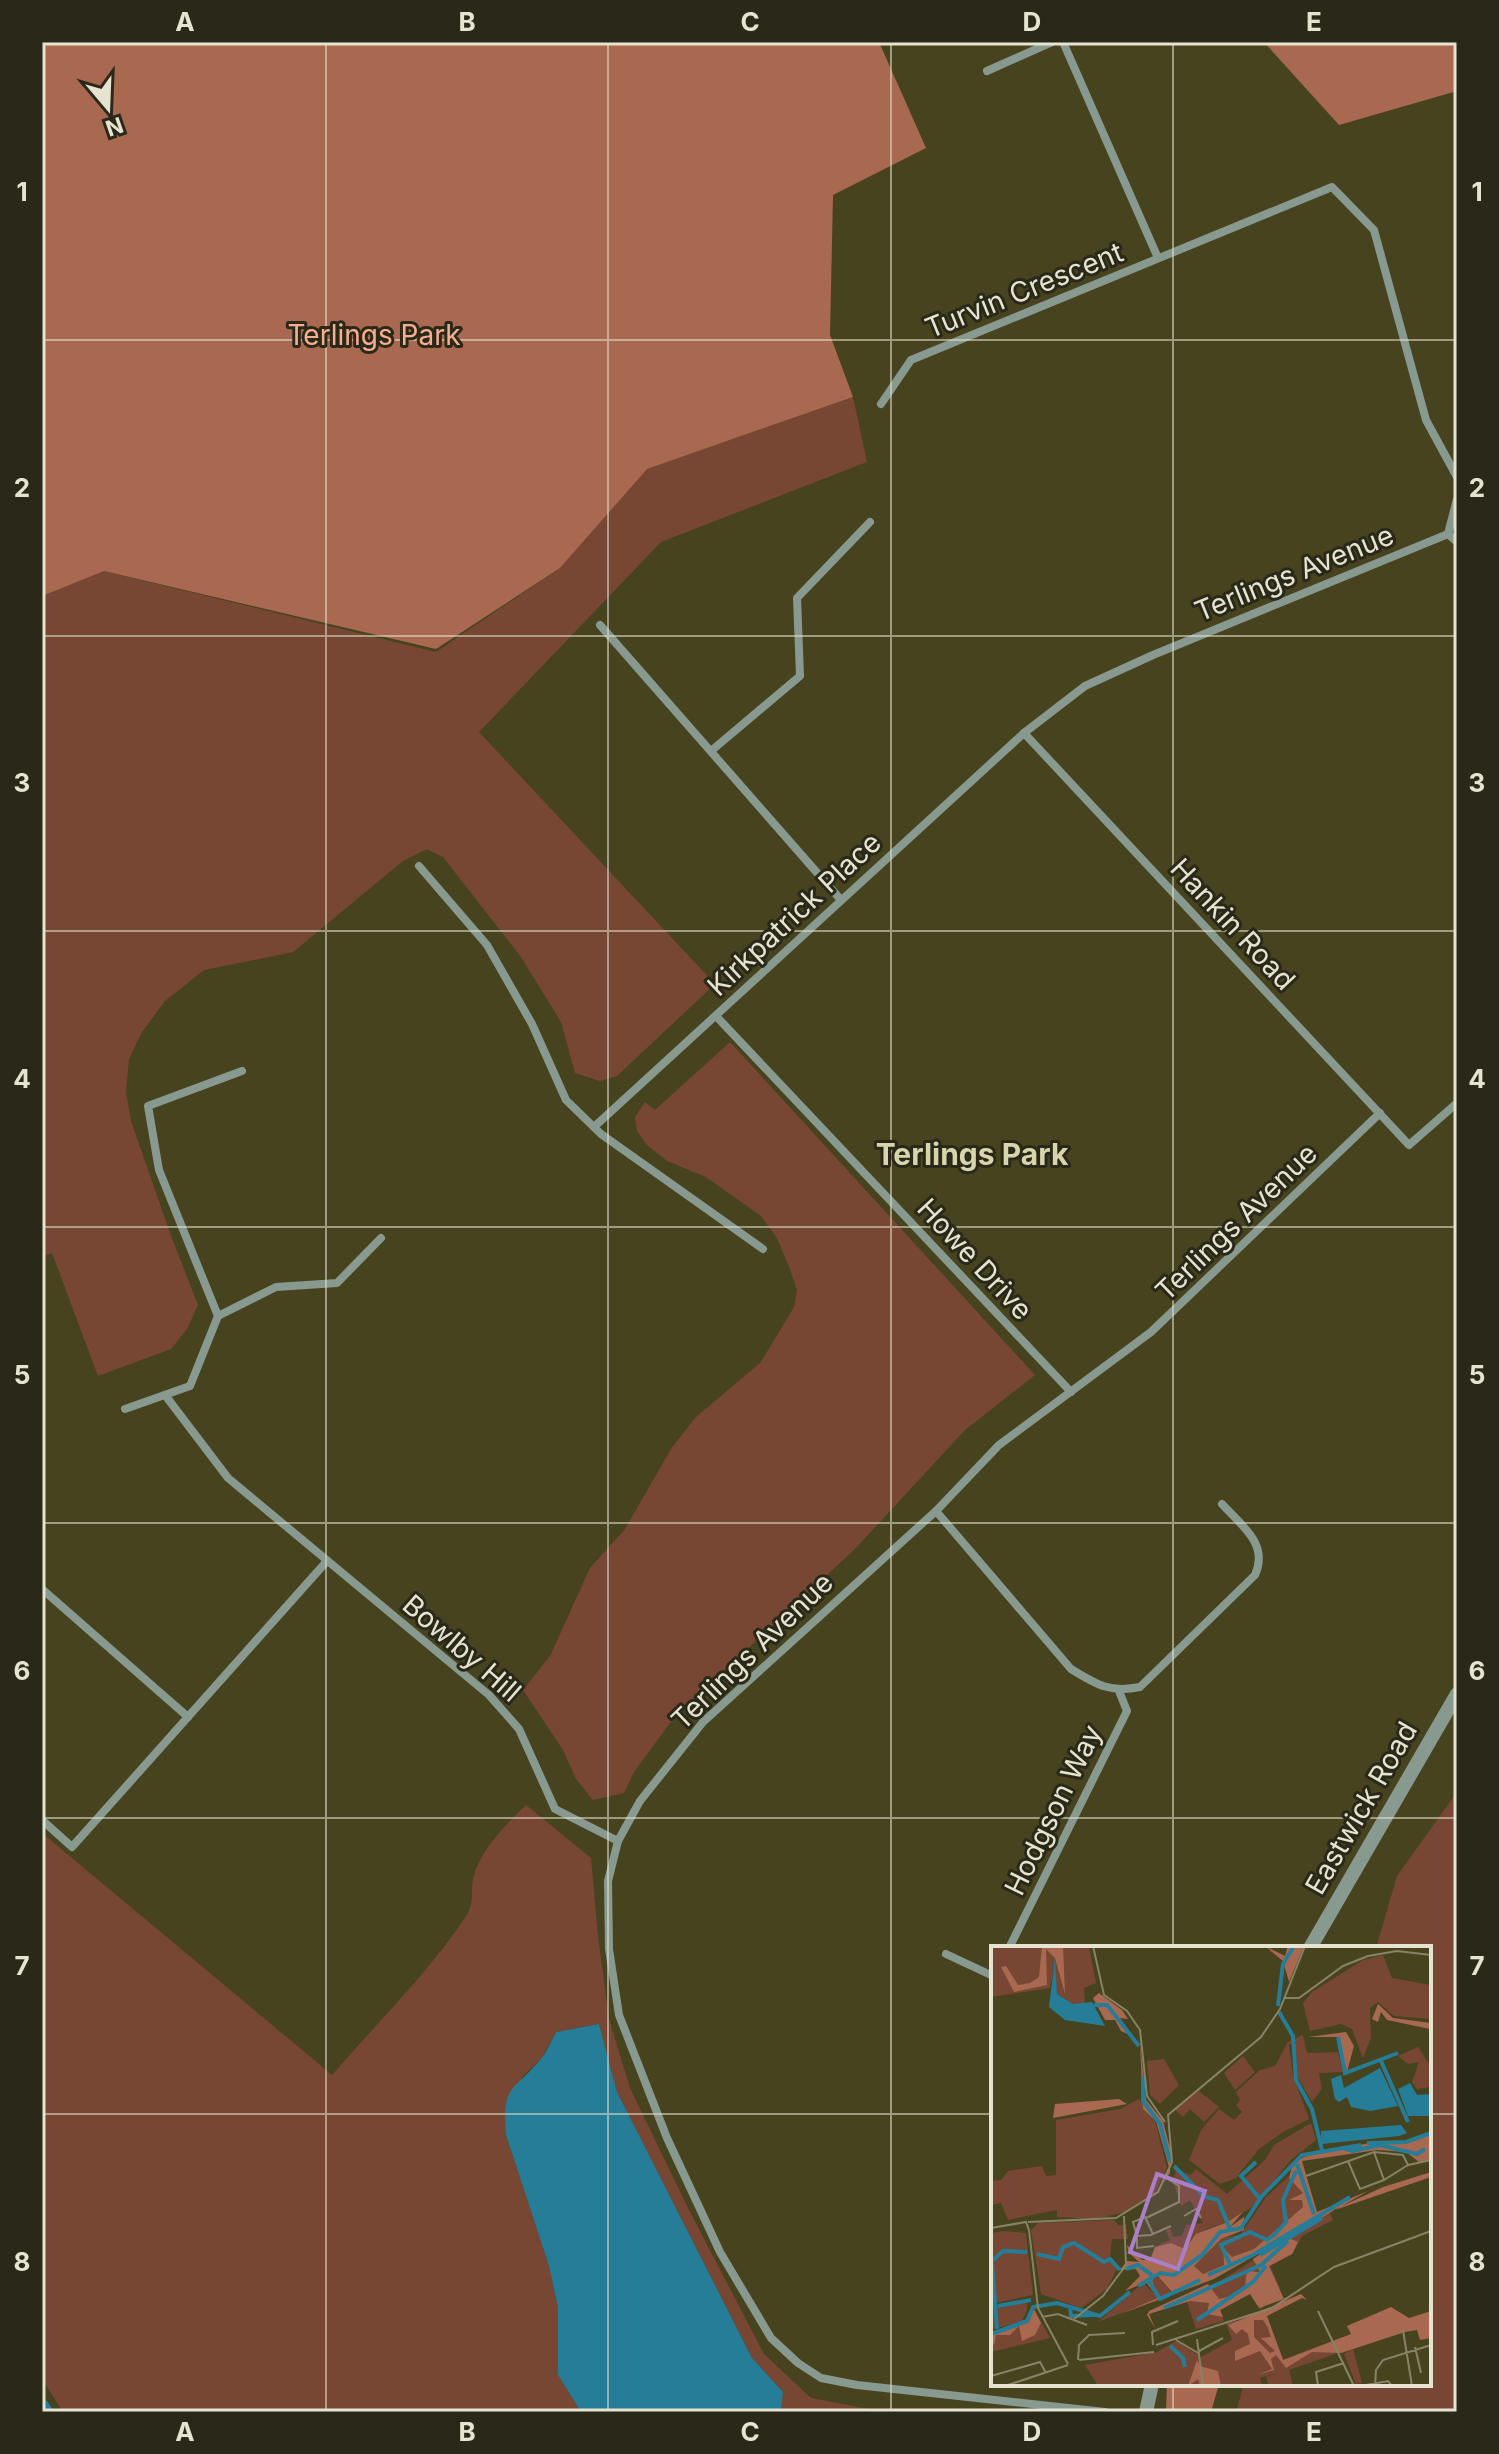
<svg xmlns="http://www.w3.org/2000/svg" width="1499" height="2454" font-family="Inter,sans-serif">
<rect width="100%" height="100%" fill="#47431f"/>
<g fill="#774734">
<path d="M853,397L867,462L661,542L479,732L715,984L617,1076L600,1081L575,1073L561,1022L521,957L443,857L427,849L403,861L293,952L204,970L165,1001L142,1032L129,1059L126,1092L131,1121L170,1233L198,1305L187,1329L171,1349L98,1376L52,1253L42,1257V595L104,571L436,652L560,568L646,469Z"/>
<path d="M730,1042L1035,1375L965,1430L854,1550L676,1715L634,1772L624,1793L593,1800L576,1779L563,1750L523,1690L550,1656L590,1568L625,1529L671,1449L695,1418L761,1362L794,1307L797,1290L790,1269L777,1238L761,1216L706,1177L667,1161L647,1145L637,1131L635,1117L645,1102L655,1110Z"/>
<path d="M1457,1792V2412H1236L1244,2384H1429V1948H1376L1397,1876Z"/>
<path d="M526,1805L591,1858L598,1936L609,2019L630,2088L688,2208L764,2354L811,2398L885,2412H781L783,2392L752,2358L617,2092L599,2024L556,2032L541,2059L522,2077L506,2135L549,2266L558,2308V2375L581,2412H63L42,2379V1833L332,2075C377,2023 429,1972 467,1915C474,1904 471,1891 473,1879C480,1849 506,1825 526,1805Z"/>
</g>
<g fill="#a86950">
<path d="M42,42H879L926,148L833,195L830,335L853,397L647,469L560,568L436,649L104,571L42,596Z"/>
<path d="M1264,42H1457V91L1339,125Z"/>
<path d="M1167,2384H1219L1211,2412H1166Z"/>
</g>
<path fill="#257d98" d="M599,2024L617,2092L752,2358L783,2392L781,2412H581L558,2375V2308L549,2266L506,2135C502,2084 512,2093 540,2060C547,2052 551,2041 556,2032Z"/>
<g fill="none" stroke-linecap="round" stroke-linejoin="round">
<path stroke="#257d98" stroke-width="14" d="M42,2406L46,2412"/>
<g stroke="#889a90" stroke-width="8">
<path d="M1063,42L1158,258"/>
<path d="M987,71L1052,42"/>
<path d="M881,404L911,360L1332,187L1374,230L1426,420L1457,477"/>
<path d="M1448,534L1457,499"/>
<path d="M600,625L841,900"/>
<path d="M1024,733L1409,1145L1457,1103"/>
<path d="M711,751L800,676L797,598L870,522"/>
<path d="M419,866L487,945L532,1024L566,1100L601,1134L763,1249"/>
<path d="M716,1016L1071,1392"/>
<path d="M242,1071L148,1106L159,1170L218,1316L276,1287L337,1283L381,1238"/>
<path d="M594,1127L1024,733L1085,686L1153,655L1448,534L1457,542"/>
<path d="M165,1395L228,1478L489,1695L519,1729L555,1809L618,1841"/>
<path d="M125,1409L190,1386L218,1316"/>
<path d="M936,1511L1071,1669C1097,1685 1110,1693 1140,1687L1255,1575C1269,1544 1242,1526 1222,1504"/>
<path d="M42,1589L188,1717"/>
<path d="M42,1820L72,1847L327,1561"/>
<path d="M1009,1948L1127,1711L1119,1691"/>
<path d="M946,1954L993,1976"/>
<path d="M1105,2412L857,2385L821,2378L798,2363L771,2338L720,2252L667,2138L619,2015L609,1949L608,1881L618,1841L640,1801L703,1722L936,1511L999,1445L1151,1332L1380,1113"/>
</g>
<g stroke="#889a90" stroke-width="14">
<path d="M1310,1948L1457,1694"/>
<path d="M1146,2412L1152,2384"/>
</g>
</g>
<path fill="none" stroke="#e6e4d0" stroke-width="2" stroke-opacity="0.55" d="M326,42V2412M608,42V2412M891,42V2412M1173,42V1948M42,340H1457M42,636H1457M42,931H1457M42,1227H1457M42,1523H1457M42,1818H1457M42,2114H993M1429,2114H1457M1173,2384V2412"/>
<g text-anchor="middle" stroke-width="6" stroke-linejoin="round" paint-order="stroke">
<g font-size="28" fill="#e6e4d0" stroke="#2a2919">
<text transform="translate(1024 290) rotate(-22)" y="10">Turvin Crescent</text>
<text transform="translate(1294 573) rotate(-22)" y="10">Terlings Avenue</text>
<text transform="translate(794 914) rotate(-43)" y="10">Kirkpatrick Place</text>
<text transform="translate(1233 924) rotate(47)" y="10">Hankin Road</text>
<text transform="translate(1236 1222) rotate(-44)" y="10">Terlings Avenue</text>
<text transform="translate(975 1259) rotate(47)" y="10">Howe Drive</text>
<text transform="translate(462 1648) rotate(41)" y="10">Bowlby Hill</text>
<text transform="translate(752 1651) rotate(-44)" y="10">Terlings Avenue</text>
<text transform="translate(1361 1808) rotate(-60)" y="10">Eastwick Road</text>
<text transform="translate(1053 1810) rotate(-64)" y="10">Hodgson Way</text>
</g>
<g font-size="28" fill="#f8ae91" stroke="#2a2919">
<text x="374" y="345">Terlings Park</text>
</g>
<g font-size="30" font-weight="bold" fill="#d8d4ac" stroke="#2a2919">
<text x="972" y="1165">Terlings Park</text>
</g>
</g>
<g transform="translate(991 1946)">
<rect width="440" height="440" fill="#47431f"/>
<path d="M0,0H98L105,37L93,42L94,58H82L66,48L63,23L59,42L0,51ZM392,9L401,32L440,39V73L403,70L387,56L379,62L380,92L372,112L361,83L350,78L319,85L312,57L321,46L372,14ZM312,89L316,107L347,106L352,126L328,127L331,143L321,156L307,132L304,100L298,98L302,130L318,173L292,186L268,203L245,232L229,238L198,214L210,184L228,163L243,174L251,166L245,159L249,154L245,146L269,124L284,120L297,96ZM427,101L440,121V141L426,143L421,136L428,116L417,118L407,110ZM252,110L264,126L244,144L233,127ZM173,113L188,139L169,158L159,149L156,115ZM208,145L228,161L213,176L199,163L192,171L183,163ZM148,153L164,175L176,222L163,248L138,265L105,273L66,271V264L17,274L10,257L0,259V235L10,234L17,225L51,220L55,230L65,229V174L129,163ZM320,177L325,194L300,214L260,262L237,275L232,266L233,277L216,283L195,303L180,297L164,301L179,294L175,284L179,282L182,291L191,290L195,279L212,277L199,254L190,260L182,235L185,224L199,229L205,223L236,248L274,214L283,199ZM298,230L312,247L299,254H311L312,261L263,303L241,311L232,305L233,319L212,328L207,326L203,320L230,293L250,288L275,251ZM338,266L342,274L311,290L301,308L279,320L289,342L270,364L259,348L229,364L233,375L205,383L196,356ZM123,274L128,280L135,278L137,293H121L119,312L126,323L116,343L90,362L50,348L40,284L47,277ZM13,285L35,287L42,349L4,357L10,362L36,356V364L31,375L0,384V287ZM173,331L180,348L107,376L152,337L167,351L160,333ZM43,363L59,392L0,406V390L38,376ZM274,369L293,414L345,396L344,408L298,424L302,440H278L275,431L289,426L269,432L271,440H107L94,419L166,406L185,395L210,411L241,394L235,377ZM362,403L371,437L365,438L353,408Z" fill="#774734"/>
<path d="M51,0H72L74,48L64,12L55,3L56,39L23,46L10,21L15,20L27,39L39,37L48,31ZM274,0L294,10L297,0H313L298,36L292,15ZM108,47L131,64L137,73L129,72L141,90L130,85L124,74H114L102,52ZM387,58L402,72L440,77L439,83L396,74L390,66L387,76L381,73ZM355,86L363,100L356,126L347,91H317ZM149,97L155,154L172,175L180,206L179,227L166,246L178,221L165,175L152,163ZM128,153L136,158L62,172L64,158ZM440,188V213L428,216L415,206L386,204L311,215L326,266L377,245L223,333L127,369L181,346L167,330L161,333L166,351L155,336L134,345L149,330L145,323L129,324L136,315L148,316L138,307L136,299L151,314H159L164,301L180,297L194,303L205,288L234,277L232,266L238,275L252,266L239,281L253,271V284L230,293L203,320L212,328L233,319L232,302L241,311L263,303L312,261L311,254H298L312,247L298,232L302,217L319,208L384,196L414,198ZM440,226V231L338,266L392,241ZM295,291L307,296L301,308L278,320L293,353L268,362L259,348L229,364L232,371L216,368L218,357L199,355L158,368L164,382L156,369L158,365L217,338L228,353L237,351L254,340L256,324L270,327L262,313ZM310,348L316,354L311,352L276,370L292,414L360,388L356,380L400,361L418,372L440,365V392L429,394L426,384L414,386L350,407L321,406L295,422L285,409L280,413L283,424L266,429L281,423L269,405L244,415V405L259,398L257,388L251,383L245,388L237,379ZM263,374H272L277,382L280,391L270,392L284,405L279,407L263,391ZM43,363L50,377L44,389L31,395L28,380L19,389H5L3,400L0,390L38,376ZM206,414L209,420L227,425L230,440H209L207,433L197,440Z" fill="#a86950" fill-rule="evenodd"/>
<path d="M64,12L66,48L82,58L101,56L114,80L74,74L58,61ZM389,122L407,160L379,165L360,161L356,151L348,156L344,153L340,133L350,129L353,142ZM419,137L426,149L440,148V170H417L407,143ZM410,179L416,187L408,190L330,198V185Z" fill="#257d98"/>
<path fill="none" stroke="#257d98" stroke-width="4" d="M103,59H116L148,100M287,60L292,18L303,0M288,66L302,90L305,134L321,163L331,204M347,91L354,127L407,107M390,115L417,176M152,130V155L169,178L179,215M376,197L415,196L440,187M352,202L362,205L389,199L426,208L434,203M265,216L250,230L269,253M306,218L323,268M183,220L214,251L227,254L239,283M46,308L68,313L72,301L83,297L113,316L119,313L129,324M262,309L359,251M269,309L331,272M0,316L12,305L36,306M1,317L6,383M240,320L230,299L259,286L276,294L283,289L295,276L292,254L305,225M135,323L147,319L161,329M217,329L262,309M158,335L169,353L209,334M147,340L169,327L183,329L211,309L229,286L250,282L271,250L311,209L370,199M7,360L40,354M79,361L80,370L102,369M173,362L270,319L297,295M206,374L262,336L275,320M0,388L36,375L42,361L66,357L109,370L139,346M179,400L192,412L194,421"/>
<path fill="none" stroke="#878366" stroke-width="2" d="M102,0L113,49L136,65L149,84L156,150L174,176M293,52H308L352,20L377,10L406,5L440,9M383,206L393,234L417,219M357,215L369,243L393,234M315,230L383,206L412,209L417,219L440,214M193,270L205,263L210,272M155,272L188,256V240L177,233M37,276L125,272L167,246L181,216L177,169L270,91L289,63L314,0M0,282L35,276L38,284M38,284L47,362L77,418M162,288L154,271L142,276L146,290L160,289L162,288L180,280M146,290V302L163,300M327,365L363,440M51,371L67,368L96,379M83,373L112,350L135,319L133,270M412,384L421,440M206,393L212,440M185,394L207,407M162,399L161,386L187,375M165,399L281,362L343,321L440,285M424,401L430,427M208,405L232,392M87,414L88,399L98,389L134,387M88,414L163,406M0,430L49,416L55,427M375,439L397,435L401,440M14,440L77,419M327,440L325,426L353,417M384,440L385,424L392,414L440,399"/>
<path fill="#ab7fc7" fill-opacity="0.15" stroke="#ab7fc7" stroke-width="4" d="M166,228L214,245L187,323L139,306Z"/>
<rect width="440" height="440" fill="none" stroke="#e6e4d0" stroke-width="4"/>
</g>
<rect width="1499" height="2454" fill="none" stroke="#2a2919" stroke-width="88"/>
<g transform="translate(108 108) rotate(161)" stroke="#2a2919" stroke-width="6" paint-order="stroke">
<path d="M0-6L14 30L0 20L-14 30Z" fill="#e6e4d0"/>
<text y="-12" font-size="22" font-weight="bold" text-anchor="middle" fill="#e6e4d0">N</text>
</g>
<rect x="44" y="44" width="1411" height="2366" fill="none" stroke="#e6e4d0" stroke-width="3"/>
<g font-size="26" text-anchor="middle" font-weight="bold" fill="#e6e4d0">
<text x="185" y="31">A</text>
<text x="467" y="31">B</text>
<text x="750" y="31">C</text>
<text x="1032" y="31">D</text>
<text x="1314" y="31">E</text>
<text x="22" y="201">1</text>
<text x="1477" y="201">1</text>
<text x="22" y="497">2</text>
<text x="1477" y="497">2</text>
<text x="22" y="792">3</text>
<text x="1477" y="792">3</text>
<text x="22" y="1088">4</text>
<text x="1477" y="1088">4</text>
<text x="22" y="1384">5</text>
<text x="1477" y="1384">5</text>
<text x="22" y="1680">6</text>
<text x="1477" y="1680">6</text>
<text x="22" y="1975">7</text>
<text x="1477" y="1975">7</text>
<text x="22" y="2271">8</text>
<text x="1477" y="2271">8</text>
<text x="185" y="2441">A</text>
<text x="467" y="2441">B</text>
<text x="750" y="2441">C</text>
<text x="1032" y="2441">D</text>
<text x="1314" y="2441">E</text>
</g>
</svg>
